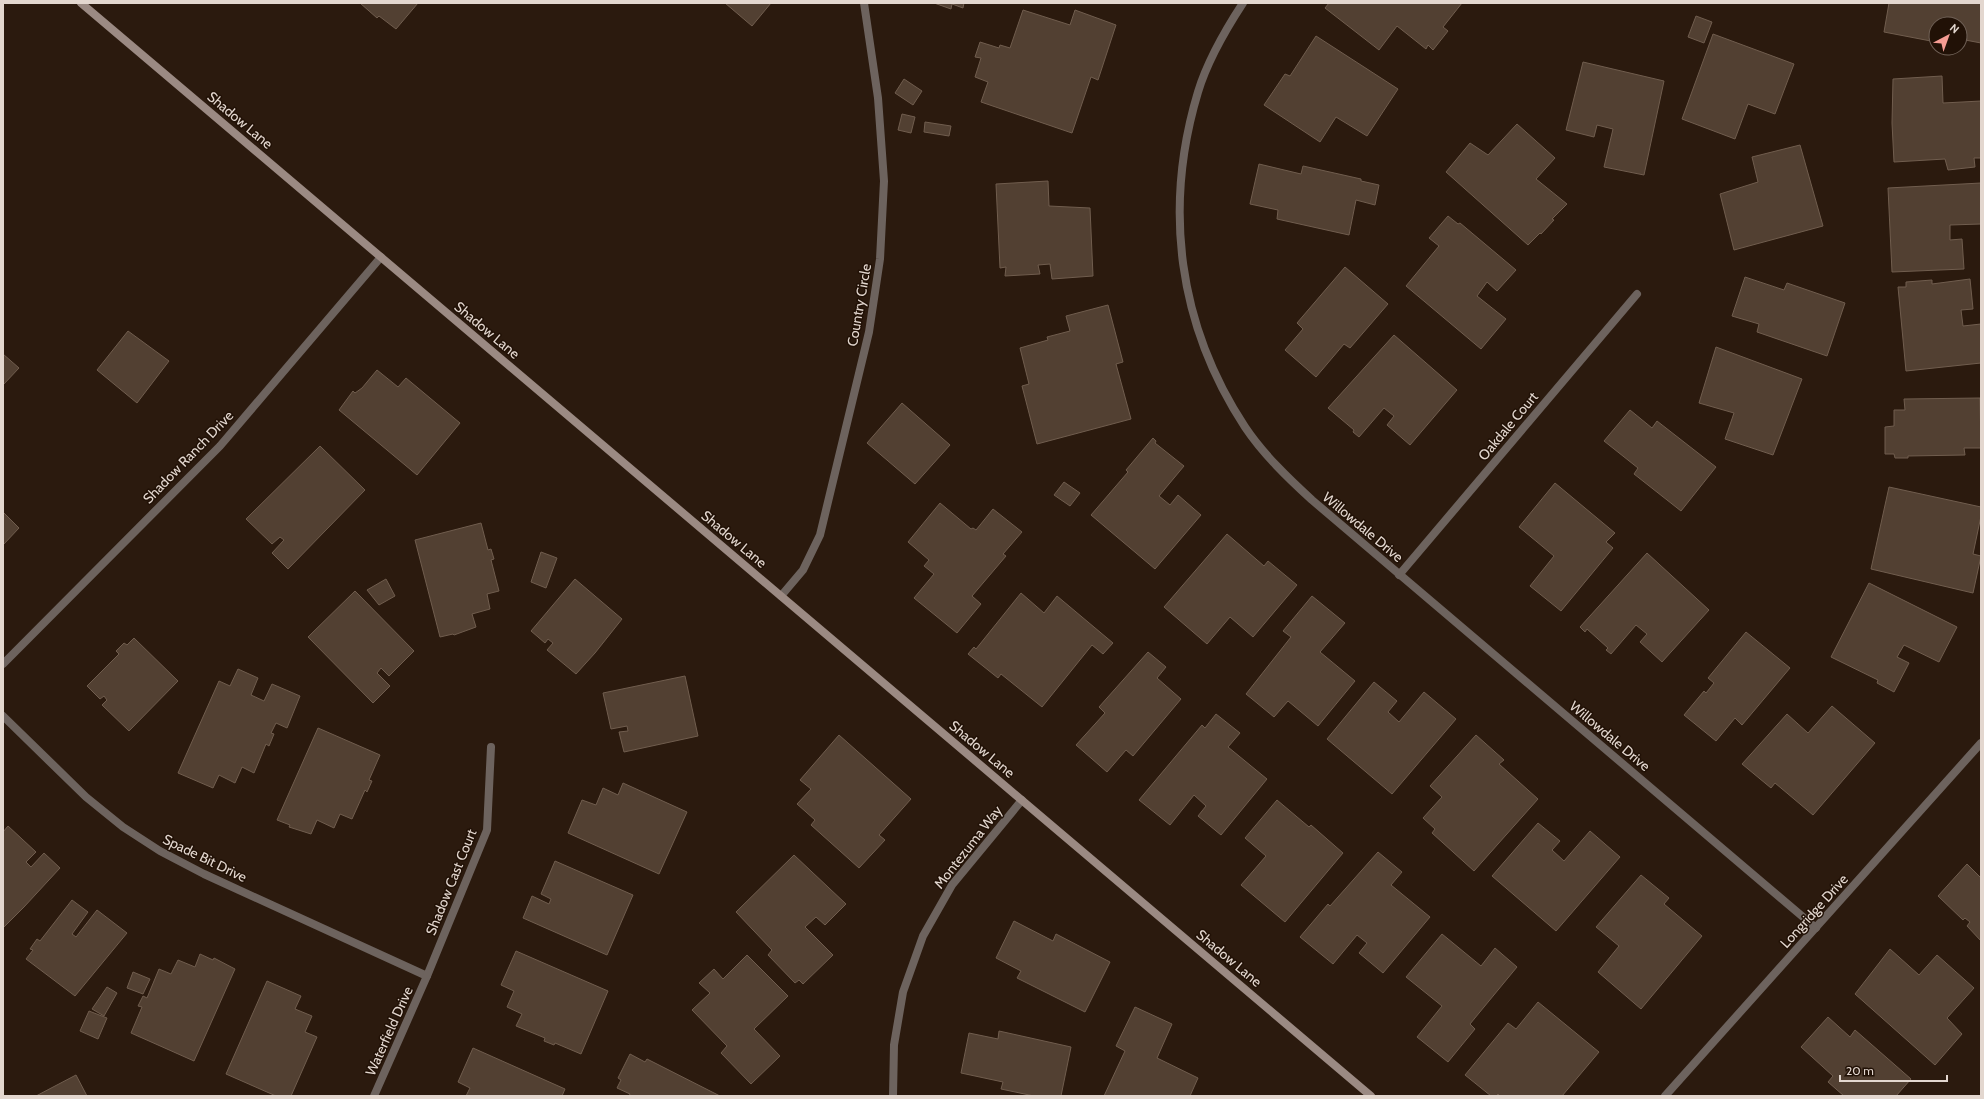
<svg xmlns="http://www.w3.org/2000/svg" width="1984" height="1099" font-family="Cabin,sans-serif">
<rect width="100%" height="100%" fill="#2b1a0e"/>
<g fill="#524032" stroke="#705d4e">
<path d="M360,3H418L396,29L379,16L377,18Z"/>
<path d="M725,3H771L752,26Z"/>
<path d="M934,3H964L963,8L952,4L951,9Z"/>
<path d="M1329,3H1462L1443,27L1448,31L1433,50L1428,45L1426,49L1397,26L1379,50L1325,8Z"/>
<path d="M1889,3H1981V43L1960,39V24H1936V42L1884,32Z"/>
<path d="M1023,10L1070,25L1075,10L1116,25L1098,80L1091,77L1072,133L981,102L988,82L975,77L981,58L975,57L980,42L999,48L1000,45L1010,48Z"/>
<path d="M1696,16L1712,22L1704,43L1688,37Z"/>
<path d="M1713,34L1794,64L1775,114L1748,104L1735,139L1682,119Z"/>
<path d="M1316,36L1398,89L1367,136L1336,117L1320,142L1264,105L1285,74L1290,76Z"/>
<path d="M1583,62L1664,81L1644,175L1604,167L1613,129L1597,125L1594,137L1566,130Z"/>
<path d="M1942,76L1943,103L1981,101V158H1974L1975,167L1948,170L1945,159L1894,162L1892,123L1893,79Z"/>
<path d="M904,79L922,91L913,105L895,93Z"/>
<path d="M902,114L915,117L911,133L898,130Z"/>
<path d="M925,122L951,126L949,136L924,132Z"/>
<path d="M1517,124L1555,158L1536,179L1567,204L1552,219L1554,220L1541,234L1540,233L1528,245L1446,172L1470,143L1488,155Z"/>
<path d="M1800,145L1823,226L1734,250L1720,194L1758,182L1752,157Z"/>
<path d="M1259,164L1301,174L1303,166L1361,179V181L1379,185L1375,205L1356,200L1349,235L1277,219L1278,210L1250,204Z"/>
<path d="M1048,181L1049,206L1090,208L1093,276L1052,279L1050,264L1038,265L1040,274L1005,276L1006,267L1000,268L996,184Z"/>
<path d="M1981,183V224L1950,225V240L1962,239L1964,269L1892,272L1888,188Z"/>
<path d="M1448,216L1458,224L1460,223L1516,270L1497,291L1487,282L1477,296L1506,319L1481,349L1406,286L1439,246L1429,238Z"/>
<path d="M1345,267L1388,304L1350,348L1344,344L1316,377L1285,350L1303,329L1297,323Z"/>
<path d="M1745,277L1784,290L1787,283L1845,303L1827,356L1757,332L1759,324L1732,316Z"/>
<path d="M1970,279L1973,309L1961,310L1963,326L1981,324V363L1906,371L1898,287H1906V282L1932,280V284Z"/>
<path d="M1108,305L1123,362L1116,364L1131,419L1037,444L1022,386L1029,384L1020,348L1048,340L1047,337L1070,331L1066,316Z"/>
<path d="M128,331L169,361L137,403L97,370Z"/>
<path d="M1394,335L1457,390L1410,445L1387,425L1394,416L1384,408L1359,437L1353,432L1354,430L1328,408Z"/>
<path d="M1716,347L1802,379L1773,455L1725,439L1734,413L1699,403Z"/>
<path d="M3,354L19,368L3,385Z"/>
<path d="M377,370L398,387L406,378L460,423L417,475L339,410L353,391L355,393L362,388Z"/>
<path d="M1980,398L1981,448H1964L1965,455L1908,456V458H1895L1894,454H1885V427L1894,426V410H1905L1904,399Z"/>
<path d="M902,403L950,445L915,484L867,443Z"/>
<path d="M1630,410L1652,428L1657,421L1716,467L1681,511L1634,474L1638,468L1604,441Z"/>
<path d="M1153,438L1156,441L1155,443L1184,466L1159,496L1170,505L1178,495L1201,515L1155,569L1091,515L1128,472L1126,470Z"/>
<path d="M320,446L365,490L288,569L272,553L284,540L280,537L272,544L246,519Z"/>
<path d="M1064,482L1080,493L1070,506L1054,495Z"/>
<path d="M1555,483L1615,533L1606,542L1613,548L1561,611L1530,586L1554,556L1519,527Z"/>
<path d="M1889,487L1981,507V516L1973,554L1981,556L1973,593L1871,569Z"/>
<path d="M940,503L971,529L973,528L976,530L993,509L1022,532L1003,554L1006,556L972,596L981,604L957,633L914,598L934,574L924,566L929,560L908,542Z"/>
<path d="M3,512L19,528L3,545Z"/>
<path d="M481,523L488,550L491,549L494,559L491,560L499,591L487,594L490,609L472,614L476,627L454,635L453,634L440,637L415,540Z"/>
<path d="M1227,534L1264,566L1268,561L1297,585L1253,637L1230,617L1207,644L1164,607Z"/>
<path d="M541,552L557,558L546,588L531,582Z"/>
<path d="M1647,553L1709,610L1662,662L1640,642L1647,634L1636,625L1611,654L1606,650L1608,648L1587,629L1585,632L1580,627Z"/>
<path d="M386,579L395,596L379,605L367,590Z"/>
<path d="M575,579L622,619L595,653L576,674L547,650L553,643L548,639L545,643L531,631Z"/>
<path d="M1869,583L1957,627L1939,662L1904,645L1897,657L1909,663L1894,692L1877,683L1878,680L1831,657Z"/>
<path d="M355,591L414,651L389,676L381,668L377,673L390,686L373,703L308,637Z"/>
<path d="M1021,593L1044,613L1057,596L1113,643L1103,654L1092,645L1042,707L1001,674L998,678L968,654L974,647L976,649Z"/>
<path d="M1312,596L1345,623L1320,652L1355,681L1318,726L1288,701L1274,717L1246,694L1291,637L1283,631Z"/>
<path d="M1746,632L1790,668L1742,725L1735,718L1716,741L1684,715L1704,691L1706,693L1714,683L1708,678Z"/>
<path d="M134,638L178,681L129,731L102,705L107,700L104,696L100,699L87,686L119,654L116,651L124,643L127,645Z"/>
<path d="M1148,652L1166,667L1157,678L1181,699L1133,756L1126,750L1107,772L1076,745L1105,713L1099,707Z"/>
<path d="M238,669L258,678L251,695L264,701L272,684L300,696L287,728L276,723L271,733L274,734L269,746L266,744L254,773L242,767L235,783L219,775L213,788L178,773L219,681L230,686Z"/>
<path d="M685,676L698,736L624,752L619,732L628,731L627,726L611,729L603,693Z"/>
<path d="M1374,682L1397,701L1388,712L1399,722L1424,692L1456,719L1392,794L1327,739Z"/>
<path d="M1832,706L1875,743L1813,815L1775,783L1771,788L1742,764L1787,714L1808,733Z"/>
<path d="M1216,714L1240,733L1228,747L1267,779L1221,835L1198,816L1206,806L1194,795L1170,825L1139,800L1202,725L1205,728Z"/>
<path d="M318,728L380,755L369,780L372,781L367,792L365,790L352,819L340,814L334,828L317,820L311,834L289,827L290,825L277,820Z"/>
<path d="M839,735L911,799L879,835L885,840L859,868L811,825L815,820L797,804L811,789L800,780Z"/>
<path d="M1476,735L1504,760L1499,764L1538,799L1474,871L1432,833L1435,829L1423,818L1442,797L1430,786Z"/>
<path d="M623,783L687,812L659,874L568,833L582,800L596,805L603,788L618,795Z"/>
<path d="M1277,800L1309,827L1311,825L1343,853L1285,922L1241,885L1266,856L1245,838Z"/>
<path d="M1538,823L1560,841L1552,850L1564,861L1590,831L1620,857L1556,931L1492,876Z"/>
<path d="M8,826L36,852L26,862L31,867L44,853L60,868L24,907L3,928V832Z"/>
<path d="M1378,852L1402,872L1391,885L1430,917L1383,973L1359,953L1367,943L1357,935L1333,964L1300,937L1328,904L1330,906Z"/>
<path d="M794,855L846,904L825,925L816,917L805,927L833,955L803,984L799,980L795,983L768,955L772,950L736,912Z"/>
<path d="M555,861L633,895L607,955L523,918L532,896L549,904L551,899L541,894Z"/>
<path d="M1967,864L1981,878V941L1967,926L1970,922L1965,918L1963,920L1938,896Z"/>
<path d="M1641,875L1669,898L1664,904L1702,936L1641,1009L1598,972L1619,946L1596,927Z"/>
<path d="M72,900L88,912L72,934L76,937L97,910L127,933L75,996L26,959L33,950L30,949L37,939L40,941Z"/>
<path d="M1014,921L1053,941L1056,934L1110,962L1085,1012L1017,978L1021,971L996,958Z"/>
<path d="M1442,934L1481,966L1495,948L1517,967L1470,1024L1475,1029L1448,1062L1417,1037L1442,1006L1406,977Z"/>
<path d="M1890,949L1919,975L1937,955L1974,988L1947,1018L1962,1034L1935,1065L1855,994Z"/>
<path d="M516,951L608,991L581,1054L555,1043L554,1045L544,1041L545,1038L516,1026L522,1014L507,1007L514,991L501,985Z"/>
<path d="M200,954L213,960L214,958L235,969L194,1061L131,1033L142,1007L138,1006L143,996L147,998L159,969L171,974L178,960L195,967Z"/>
<path d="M747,955L788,996L754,1029L780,1056L751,1084L721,1053L727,1046L692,1010L710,993L699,983L714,969L723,979Z"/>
<path d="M133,972L150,979L143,994L127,988Z"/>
<path d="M267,981L301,996L295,1009L312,1016L305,1032L317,1037L291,1096H276L226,1074Z"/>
<path d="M107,987L117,993L104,1016L92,1009Z"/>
<path d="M1538,1002L1599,1052L1562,1096H1500L1498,1094L1496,1096H1491L1465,1075L1508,1023L1516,1029Z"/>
<path d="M1135,1007L1172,1024L1157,1058L1198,1078L1190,1096H1104L1125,1051L1116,1046Z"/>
<path d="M89,1011L107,1018L98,1039L80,1031Z"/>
<path d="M1828,1017L1850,1037L1855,1030L1911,1079L1896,1096H1844L1828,1082L1833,1076L1801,1047Z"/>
<path d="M999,1031L1071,1047L1061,1096H1034L1001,1089L1003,1082L961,1073L969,1033L998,1039Z"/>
<path d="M473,1048L565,1089L562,1096H466L470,1088L458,1082Z"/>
<path d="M630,1054L645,1062L647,1059L720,1096H629L630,1094L617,1088L621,1080L618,1078Z"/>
<path d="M76,1075L87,1096H36Z"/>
</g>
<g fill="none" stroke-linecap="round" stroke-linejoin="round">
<g stroke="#6d635e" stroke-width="8">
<path d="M1243,3C1226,29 1207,62 1198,92C1163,208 1178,325 1245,427C1263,454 1288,478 1312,500L1816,928"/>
<path d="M1399,575L1637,294"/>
<path d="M781,596L803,570L820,535L869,332L880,259L884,181L878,98L864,3"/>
<path d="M3,664L220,446L381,257"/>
<path d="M3,716L86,797L123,827L160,851L204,874L427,976"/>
<path d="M374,1096L427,976L487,830L491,747"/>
<path d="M893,1096L894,1045L903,992L923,936L952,885L1022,800"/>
<path d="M1665,1096L1981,743"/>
</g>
<path stroke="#9b8a83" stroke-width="8" d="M81,3L1371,1096"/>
</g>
<g text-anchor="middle" stroke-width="3" stroke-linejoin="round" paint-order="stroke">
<g font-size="14" fill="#e3d7cf" stroke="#211106">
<text transform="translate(240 120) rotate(40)" y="5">Shadow Lane</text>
<text transform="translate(859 305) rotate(-80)" y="5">Country Circle</text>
<text transform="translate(487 330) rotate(40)" y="5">Shadow Lane</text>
<text transform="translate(1508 426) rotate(-50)" y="5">Oakdale Court</text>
<text transform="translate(188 457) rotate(-46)" y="5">Shadow Ranch Drive</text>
<text transform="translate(1363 527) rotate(40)" y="5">Willowdale Drive</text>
<text transform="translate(734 539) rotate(40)" y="5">Shadow Lane</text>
<text transform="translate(1610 736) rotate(40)" y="5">Willowdale Drive</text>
<text transform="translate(982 749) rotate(40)" y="5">Shadow Lane</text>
<text transform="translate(968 847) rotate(-52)" y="5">Montezuma Way</text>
<text transform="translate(205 858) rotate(26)" y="5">Spade Bit Drive</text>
<text transform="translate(451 882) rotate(-68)" y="5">Shadow Cast Court</text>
<text transform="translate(1814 911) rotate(-48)" y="5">Longridge Drive</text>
<text transform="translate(1229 958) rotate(40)" y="5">Shadow Lane</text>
<text transform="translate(389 1031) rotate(-66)" y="5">Waterfield Drive</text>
</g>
</g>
<rect width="1984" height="1099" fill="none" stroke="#e3d7cf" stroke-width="8"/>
<g transform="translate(1948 36) rotate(41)"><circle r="19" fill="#211106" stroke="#6f6056"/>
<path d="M0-3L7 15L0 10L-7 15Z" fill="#f59c93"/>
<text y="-6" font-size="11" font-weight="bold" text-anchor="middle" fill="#e3d7cf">N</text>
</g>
<path d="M1840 1075v6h107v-6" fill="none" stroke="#e3d7cf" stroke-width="2"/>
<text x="1846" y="1075" font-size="12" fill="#e3d7cf" stroke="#211106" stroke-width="3" paint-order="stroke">20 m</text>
</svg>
